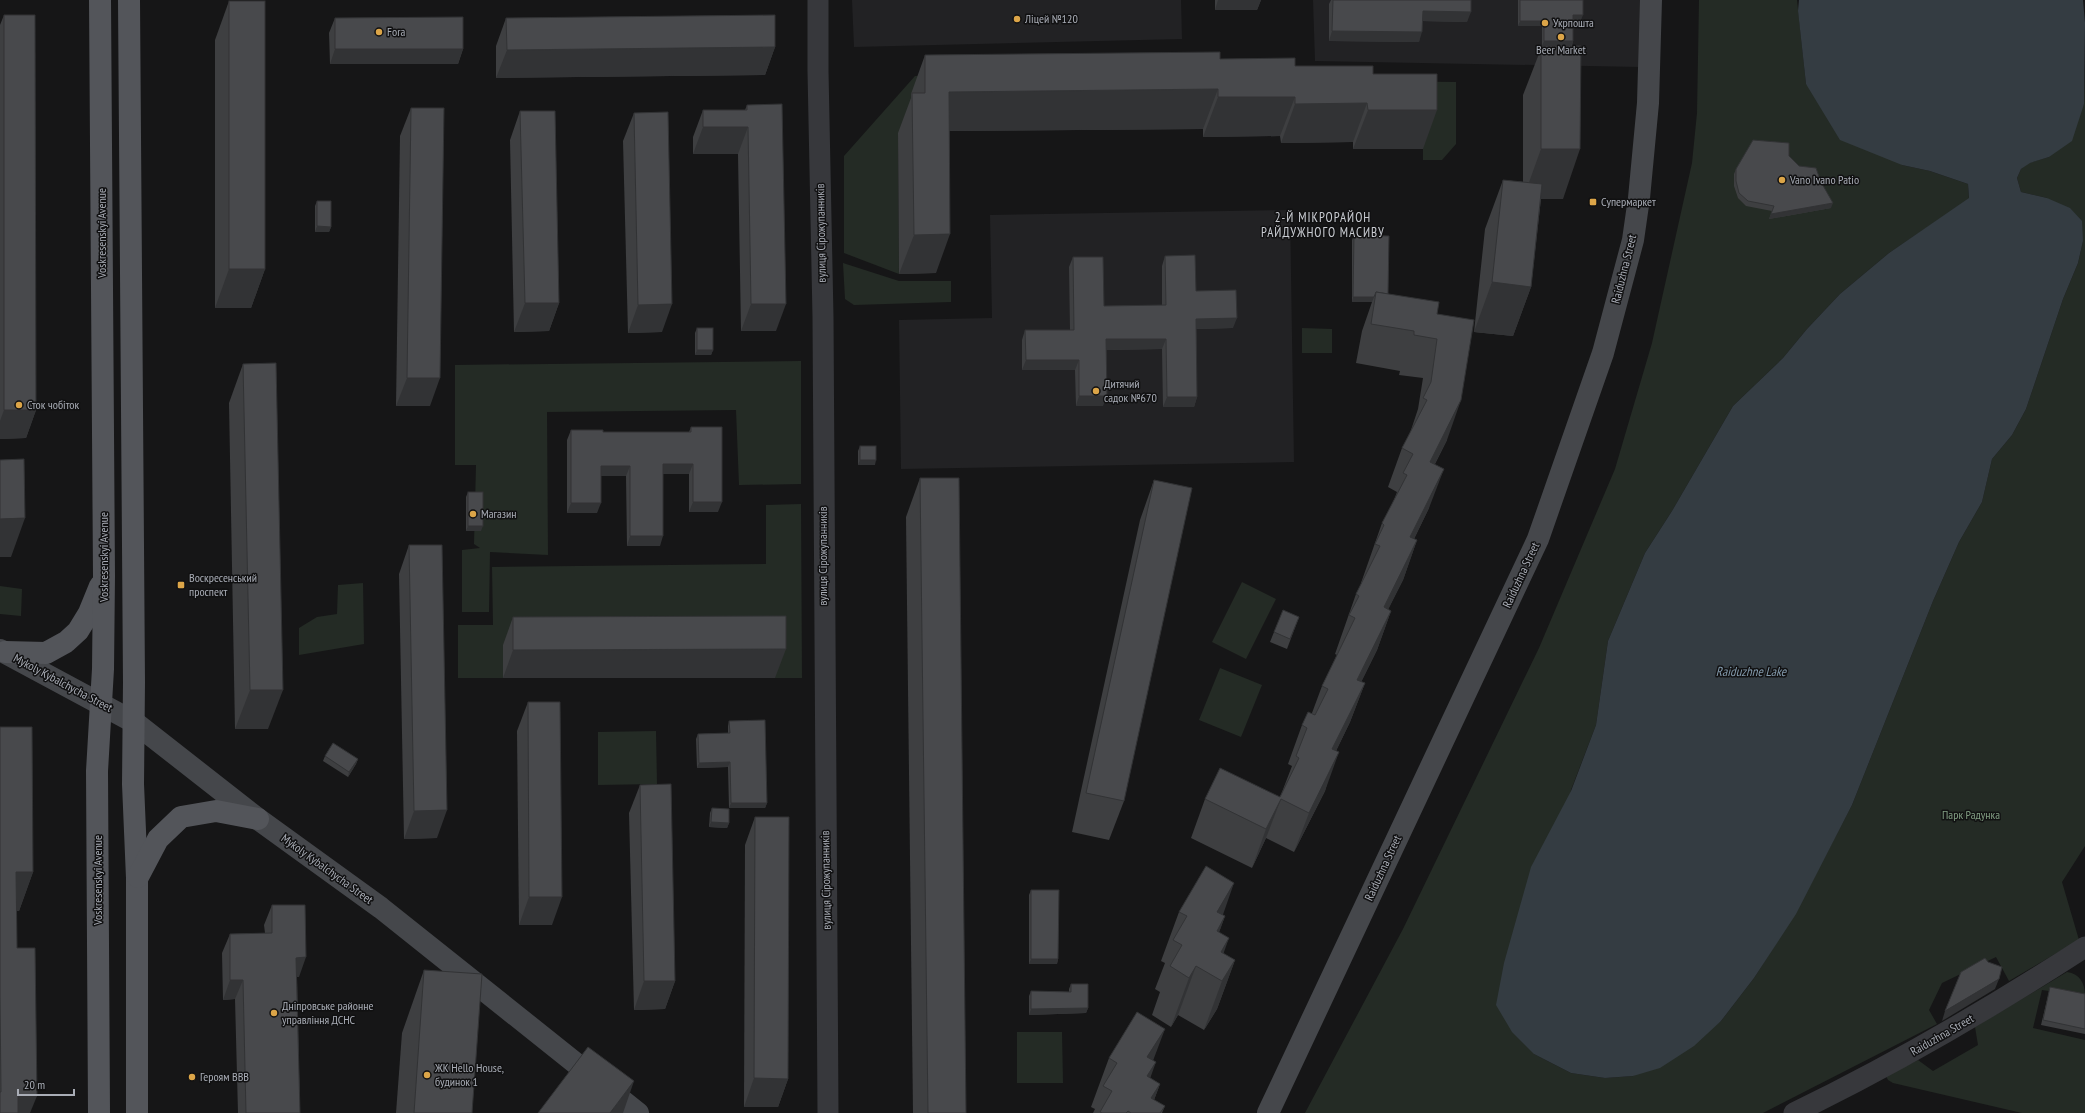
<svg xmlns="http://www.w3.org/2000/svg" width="2085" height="1113" font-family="'PT Sans Narrow',sans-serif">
<rect width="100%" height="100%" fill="#161617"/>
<g fill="#222224">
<path d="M852,0H1181L1182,39L854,47Z"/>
<path d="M1313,0H1642L1640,67L1315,61Z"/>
<path d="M1290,210L1294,462L901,469L899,320L992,318L990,215Z"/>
</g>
<g fill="#242b25">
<path d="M1699,0H1797L1806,84L1902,165L1930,171L1968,184L1969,199L1889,253L1840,294L1807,329L1783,358L1733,406L1672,511L1645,553L1608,641L1596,725L1571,790L1534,1054L1571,1073L1605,1078L1633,1076L1721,1021L1754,978L1795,914L1852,805L1933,601L1959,542L1982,502L1992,459L2012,435L2026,409L2063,299L2078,263L2083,241L2047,198L2021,192L2017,178L2021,169L2029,163L2049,157L2084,104L2085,69V846L2062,882L2079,940L2009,981L1996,957L1942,983L1929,1010L1937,1024L1763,1113H1305L1403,929L1539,648L1615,469L1652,343L1692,163L1697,113Z"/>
<path d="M915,76L1456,82V144L1442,160H1423V113L911,94V132L898,133L899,274L844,253V156Z"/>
<path d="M843,263L899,281H951V302L854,305L845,299Z"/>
<path d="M1302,328L1332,329V353H1302Z"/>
<path d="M801,361V484L739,485L736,410L547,412L548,555L490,552L489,612H462V550L480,548L474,544L476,465H455V365Z"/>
<path d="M801,504L802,678H775L503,645V678H458V625H493L492,567L766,564V505Z"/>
<path d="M1242,582L1276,599L1246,659L1212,642Z"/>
<path d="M363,583L364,644L299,655V628L317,617L337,614L338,585Z"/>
<path d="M0,586L22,589L21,616L0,614Z"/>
<path d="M1220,668L1262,685L1241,737L1199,720Z"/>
<path d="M656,731L657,784L598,785V732Z"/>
<path d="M2067,972C2080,974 2085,983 2085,996L2042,990L2033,1028L2085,1040V1113H2022L1893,1083L1888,1080L1886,1076L1918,1060L1933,1071L1978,1045L1975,1027Z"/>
<path d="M1017,1032H1062L1063,1083H1017Z"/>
</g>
<path fill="#343c42" d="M1799,0H2083L2085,23L2084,104L2072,141L2049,157L2030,163L2021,169L2017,178L2021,192L2047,198L2070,208L2082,221L2083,241L2078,263L2063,299L2026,409L2012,435L1992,459L1982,502L1959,542L1933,601L1852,805L1796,914L1754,978L1721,1021L1694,1046L1660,1068L1633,1076L1605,1078L1571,1073L1534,1054L1512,1032L1496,1005L1504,963L1531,867L1571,791L1596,725L1608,641L1645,553L1672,511L1733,406L1783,358L1807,329L1840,294L1889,253L1969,198L1968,184L1930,171L1902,165L1840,140L1806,84L1798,11Z"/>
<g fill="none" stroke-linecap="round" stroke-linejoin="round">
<g stroke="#37383c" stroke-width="21">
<path d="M818,0V71L823,317L828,1113"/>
<path d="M1794,1113C1895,1064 1991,1008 2085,947"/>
</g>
<g stroke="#45474b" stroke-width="22">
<path d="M0,650L134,722L258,819L381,908L638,1113"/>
<path d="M1268,1113L1538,539L1603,353L1633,240L1639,198L1648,103L1651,0"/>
</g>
<g stroke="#53555a" stroke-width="22">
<path d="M129,0L134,682L133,784L137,878V1113"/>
<path d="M5,652L46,653L66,642L78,631L89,613L100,586"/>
<path d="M138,877L158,839L181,817L216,811L258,819"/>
<path d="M99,1113L97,771L103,669L104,576L100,0"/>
</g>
</g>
<g fill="#3e3f41">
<path d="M1215,0H1261L1257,10H1215Z"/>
<path d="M1331,0H1471L1467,22L1422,21L1419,42L1329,41V4Z"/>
<path d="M1518,0H1583L1581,20H1573V41L1572,46L1563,199H1541L1531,287L1513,336L1474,332L1485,229L1503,180L1523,182V95L1542,46V26H1518Z"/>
<path d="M229,1L265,269L251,308H215V40Z"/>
<path d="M4,15L36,410L26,438L0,439V25Z"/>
<path d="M335,18L463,49L458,64H330L329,33Z"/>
<path d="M506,18L775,47L765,75L496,78V46Z"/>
<path d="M925,55L1220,59L1373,74L1423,149H1353V142L1281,143L1280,136L1203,137V129L949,131L936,273L899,274L898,133L911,98V94Z"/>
<path d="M747,105L776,331H741L738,154H693V137L703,110H745Z"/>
<path d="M411,108L430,406H396L400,136Z"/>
<path d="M520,111L559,303L549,331L514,332L510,140Z"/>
<path d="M634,113L662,332L628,333L623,141Z"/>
<path d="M1789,156L1799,166L1821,182L1831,208L1769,219L1772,211L1746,206L1738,198L1734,186V174L1736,169Z"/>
<path d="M317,201L331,227L329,232H315V206Z"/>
<path d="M1354,235L1388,294L1437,314L1447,440L1435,464L1429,508L1414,539L1417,540L1403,580L1388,609L1391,611L1377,650L1361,682L1365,683L1350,722L1336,751L1325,791L1294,852L1266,838L1252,868L1191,838L1205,799L1280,797L1282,792L1292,766L1288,764L1302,725L1312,713L1322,686L1337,655L1335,654L1356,594L1362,583H1361L1382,523L1392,505L1397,492L1388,487L1402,448L1409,436L1418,409L1423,378L1399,375L1400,371L1356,363L1362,331L1372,302H1352V240Z"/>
<path d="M1165,256L1196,291L1233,328L1196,329L1197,397L1194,407H1163L1162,349L1106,350L1103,406H1076L1075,370H1022V340L1025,330H1070L1069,267L1073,257L1104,306L1162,305V266Z"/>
<path d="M697,328L713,350L711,355H695V333Z"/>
<path d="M243,364L268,729H235L229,403Z"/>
<path d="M691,427L718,512H689V474H663L660,546H627L626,476H601L597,513H567V440L571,430L603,432H689Z"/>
<path d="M860,446L875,465H858V451Z"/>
<path d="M920,478L966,1113H913L906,517Z"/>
<path d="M1154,480L1124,801L1109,840L1072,832L1140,520Z"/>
<path d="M468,492L481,531H466V497Z"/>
<path d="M409,545L437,838L404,839L399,574Z"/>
<path d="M513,617L775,678H503V645Z"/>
<path d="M1299,617L1287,649L1270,642L1274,632Z"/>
<path d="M528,702L552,925H519L517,731Z"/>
<path d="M729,721L767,803L765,808H729L728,767L697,768L696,739L698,734L728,733V726Z"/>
<path d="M0,728L33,872L19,911H17V948L0,1113Z"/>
<path d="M325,756L358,759L356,764L348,777L323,761Z"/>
<path d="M640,785L675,981L665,1009L634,1010L629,813Z"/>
<path d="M712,808L729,823L727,828L709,827L710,813Z"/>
<path d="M755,817L788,1079L778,1107H744L745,845Z"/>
<path d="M1031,890L1058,959L1057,964H1029V895Z"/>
<path d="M272,905L299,977H297L300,1113H238L235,999L223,1000L222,953L230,934L265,933L264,925Z"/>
<path d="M1179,912L1223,915L1225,916L1219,932L1224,954L1235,960L1217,1009L1204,1030L1178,1015L1171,1027L1152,1015L1160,992L1155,989L1165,963L1161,961Z"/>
<path d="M424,970L472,1113H396L402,1033Z"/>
<path d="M1071,984L1088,1008L1086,1013L1029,1015V996L1031,991L1069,992V989Z"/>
<path d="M2050,987L2085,994V1034L2041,1025L2049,992Z"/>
<path d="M1109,1058L1153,1061L1150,1078L1160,1084L1154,1100L1165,1106L1162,1113H1093L1095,1109L1091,1107Z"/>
</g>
<g fill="#323335">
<path d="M1218,0H1261L1257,10H1215Z"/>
<path d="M1423,11L1471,12L1467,22L1419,21Z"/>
<path d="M1573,15H1583L1581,20H1571Z"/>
<path d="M1520,21H1544L1542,26H1518Z"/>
<path d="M1332,31L1422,32L1419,42L1329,41Z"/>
<path d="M1544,41H1573L1571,46H1542Z"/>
<path d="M775,47L765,75L496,78L507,50Z"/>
<path d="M335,49H463L458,64H330Z"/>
<path d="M1218,89L1203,129L935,131L949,92Z"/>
<path d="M1218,97H1295L1280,136L1203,137Z"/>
<path d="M1367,103L1353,142L1281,143L1295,104Z"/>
<path d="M1368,110H1437L1423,149H1353Z"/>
<path d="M703,127H748L738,154H693Z"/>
<path d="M1541,149H1580L1563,199H1523Z"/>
<path d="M1833,203L1831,208L1769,219L1771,214Z"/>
<path d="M317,226L331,227L329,232H315Z"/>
<path d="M950,234L936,273L899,274L914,235Z"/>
<path d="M229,269H265L251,308H215Z"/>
<path d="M1492,282L1531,287L1513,336L1474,332Z"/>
<path d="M1353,297H1374L1372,302H1352Z"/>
<path d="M525,303H559L549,331L514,332Z"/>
<path d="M672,304L662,332L628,333L638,305Z"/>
<path d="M751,304H786L776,331H741Z"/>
<path d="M1237,318L1233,328L1193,329L1196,319Z"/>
<path d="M1106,339H1166L1162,349L1103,350Z"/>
<path d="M697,350H713L711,355H695Z"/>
<path d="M1026,360H1079L1075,370H1022Z"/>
<path d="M407,378H440L430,406H396Z"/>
<path d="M1079,396H1107L1103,406H1076Z"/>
<path d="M1167,397H1197L1194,407H1163Z"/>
<path d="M1461,400L1447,440L1416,501L1430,462Z"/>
<path d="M4,410H36L26,438L0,439V421Z"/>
<path d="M860,460H876L875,465H858Z"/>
<path d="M663,464H693L689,474H660Z"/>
<path d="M601,466H630L626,476H597Z"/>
<path d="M1444,469L1429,508L1396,576L1410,537Z"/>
<path d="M693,502H722L718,512H689Z"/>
<path d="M571,503H601L597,513H567Z"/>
<path d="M25,518L11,557H0V519Z"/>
<path d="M468,526H483L481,531H466Z"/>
<path d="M630,536H663L660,546H627Z"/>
<path d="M1417,540L1403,580L1370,646L1384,607Z"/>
<path d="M1391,611L1377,650L1343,719L1357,680Z"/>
<path d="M786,649L775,678H503L513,650Z"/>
<path d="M1365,683L1350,722L1318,788L1332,749Z"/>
<path d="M250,690H283L268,729H235Z"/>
<path d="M1339,752L1325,791L1294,852L1309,813Z"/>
<path d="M358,759L356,764L348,777L349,772Z"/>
<path d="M730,762L728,767L697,768L699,763Z"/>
<path d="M1281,799L1266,838L1252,868L1266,829Z"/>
<path d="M731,803H767L765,808H729Z"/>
<path d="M447,810L437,838L404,839L414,811Z"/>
<path d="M711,822L729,823L727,828L709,827Z"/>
<path d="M16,872H33L19,911H2Z"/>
<path d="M1234,883L1218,929L1225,916L1207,966L1217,912Z"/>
<path d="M529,897H562L552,925H519Z"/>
<path d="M1229,938L1215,977L1221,952Z"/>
<path d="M306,957L299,977H289L296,958Z"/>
<path d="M1031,959H1058L1057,964H1029Z"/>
<path d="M1235,960L1217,1009L1204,1030L1222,981Z"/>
<path d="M1196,966L1178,1015L1171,1027L1189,978Z"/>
<path d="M1999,979L1995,989L1942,1021L1945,1011Z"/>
<path d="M230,980H243L235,999L223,1000Z"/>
<path d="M644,981H675L665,1009L634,1010Z"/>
<path d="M1088,1008L1086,1013L1029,1015L1031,1009Z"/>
<path d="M1165,1029L1148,1074L1156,1062L1138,1112L1147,1057Z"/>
<path d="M754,1078L788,1079L778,1107H744Z"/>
<path d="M634,1081L623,1113H610Z"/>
<path d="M1160,1084L1149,1113L1151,1098Z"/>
<path d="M18,1096H37L30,1113H12Z"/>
</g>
<g fill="#48494c" stroke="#323335">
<path d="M1333,0H1471V12L1423,11L1422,32L1332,31Z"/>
<path d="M1520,0H1583V15H1573V41H1544V21H1520Z"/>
<rect x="229" y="1" width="36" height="268"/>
<path d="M4,15H35L36,410H4Z"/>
<path d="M775,15V47L507,50L506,18Z"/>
<path d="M463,17V49H335V18Z"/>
<path d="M1541,46H1581L1580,149H1541Z"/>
<path d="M1220,52V59L1295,58V66H1373V74H1437V110H1368L1367,103L1295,104V97H1218V89L949,92L950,234L914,235L912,93H925V55Z"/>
<path d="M782,104L786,304H751L748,127H703V110H747V105Z"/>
<path d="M411,108H444L440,378H407Z"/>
<path d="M520,111H555L559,303H525Z"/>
<path d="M668,112L672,304L638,305L634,113Z"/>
<path d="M1753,140L1789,143V156L1799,166L1816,168L1821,182L1833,203L1771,214L1774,206L1748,201L1739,193L1736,181V169Z"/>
<path d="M1503,180L1542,184L1531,287L1492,282Z"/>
<path d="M317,201H331V227L317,226Z"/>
<path d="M1354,235L1389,236L1388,294L1376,292L1374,297H1353Z"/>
<path d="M1195,255L1196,291L1236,290L1237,318L1196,319L1197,397H1167L1166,339H1106L1107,396H1079V360H1026L1025,330H1074L1073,257H1103L1104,306L1166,305L1165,256Z"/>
<path d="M1376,292L1439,302L1437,314L1474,320L1461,400L1430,462L1444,469L1410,537L1417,540L1384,607L1391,611L1357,680L1365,683L1332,749L1339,752L1309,813L1281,799L1266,829L1205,799L1220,768L1280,797L1299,758L1296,756L1307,728L1302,725L1308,712L1315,715L1328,689L1322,686L1355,618L1349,615L1359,596L1356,594L1380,546L1375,544L1384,525L1382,523L1407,475L1403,473L1413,454L1402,448L1427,400L1423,398L1431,382L1437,339L1414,335V331L1371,324Z"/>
<rect x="697" y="328" width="16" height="22"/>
<path d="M276,363L283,690H250L243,364Z"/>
<path d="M691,427H722V502H693V464H663V536H630V466H601V503H571V430H603V432H691Z"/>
<rect x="860" y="446" width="16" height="14"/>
<path d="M24,459L25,518L0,519V460Z"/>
<path d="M920,478H959L966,1113H928Z"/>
<path d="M1154,480L1192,488L1124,801L1086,793Z"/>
<rect x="468" y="492" width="15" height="34"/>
<path d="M409,545H442L447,810L414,811Z"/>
<path d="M1283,610L1299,617L1290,639L1274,632Z"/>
<path d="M786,616V649L513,650V617Z"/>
<path d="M528,702H560L562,897H529Z"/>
<path d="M765,720L767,803H731L730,762L699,763L698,734L730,733L729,721Z"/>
<path d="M0,727H32L33,872H16L17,948H35L37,1096H18V1113H0V1092H1L0,998Z"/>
<path d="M333,743L358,759L349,772L325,756Z"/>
<path d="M671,784L675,981H644L640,785Z"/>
<path d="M712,808L729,809V823L711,822Z"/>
<path d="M755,817H789L788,1079L754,1078Z"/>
<path d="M1206,866L1234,883L1217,912L1225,916L1217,931L1229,938L1221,952L1235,960L1222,981L1196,966L1189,978L1170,966L1182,945L1173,940L1187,916L1179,912Z"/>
<path d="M1031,890H1059L1058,959H1031Z"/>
<path d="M272,905H305L306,957L296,958L300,1113H246L243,980H230V934L272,933Z"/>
<path d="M1985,958L1988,962L2002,967L1999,979L1945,1011L1961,972Z"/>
<path d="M424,970L482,974L472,1113H414Z"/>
<path d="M1071,984H1088V1008L1031,1009V991L1071,992Z"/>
<path d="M2050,987L2085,994V1029L2043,1020Z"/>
<path d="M1137,1012L1165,1029L1147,1057L1156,1062L1147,1076L1160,1084L1151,1098L1165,1106L1160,1113H1131L1128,1111L1126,1113H1102L1100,1112L1112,1091L1103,1086L1117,1063L1109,1058Z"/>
<path d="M588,1047L634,1081L610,1113H538Z"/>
</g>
<g fill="#dca548" stroke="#111112" stroke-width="1.5">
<circle cx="1017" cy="19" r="4"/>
<circle cx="1545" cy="23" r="4"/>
<circle cx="379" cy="32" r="4"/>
<circle cx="1561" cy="37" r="4"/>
<circle cx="1782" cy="180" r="4"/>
<rect x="1589" y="198" width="8" height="8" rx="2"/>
<circle cx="1096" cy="391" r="4"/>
<circle cx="19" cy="405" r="4"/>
<circle cx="473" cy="514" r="4"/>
<rect x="177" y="581" width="8" height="8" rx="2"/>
<circle cx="274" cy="1013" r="4"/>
<circle cx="427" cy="1075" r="4"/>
<circle cx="192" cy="1077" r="4"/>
</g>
<g text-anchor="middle" stroke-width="3" stroke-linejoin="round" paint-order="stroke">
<g font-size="12" fill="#a9adb6" stroke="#111112" text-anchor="start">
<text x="1025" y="23">Ліцей №120</text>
<text x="1553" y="27">Укрпошта</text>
<text x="387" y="36">Fora</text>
<text x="1561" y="54" text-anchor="middle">Beer Market</text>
<text x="1790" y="184">Vano Ivano Patio</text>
<text x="1601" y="206">Супермаркет</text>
<text x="1104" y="388">Дитячий<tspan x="1104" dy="14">садок №670</tspan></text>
<text x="27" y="409">Сток чобіток</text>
<text x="481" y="518">Магазин</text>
<text x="189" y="582">Воскресенський<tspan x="189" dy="14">проспект</tspan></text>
<text x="282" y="1010">Дніпровське районне<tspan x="282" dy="14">управління ДСНС</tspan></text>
<text x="435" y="1072">ЖК Hello House,<tspan x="435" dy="14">будинок 1</tspan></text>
<text x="200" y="1081">Героям ВВВ</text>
</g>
<g font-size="12" fill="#a9adb6" stroke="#111112">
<text transform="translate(102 233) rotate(-90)" y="4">Voskresenskyi Avenue</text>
<text transform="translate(821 233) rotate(-91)" y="4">вулиця Сірожупанників</text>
<text transform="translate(1624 269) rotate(-76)" y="4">Raiduzhna Street</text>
<text transform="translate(823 556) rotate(-90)" y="4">вулиця Сірожупанників</text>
<text transform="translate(104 557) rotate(-90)" y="4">Voskresenskyi Avenue</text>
<text transform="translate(1521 575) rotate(-65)" y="4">Raiduzhna Street</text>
<text transform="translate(63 683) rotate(28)" y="4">Mykoly Kybalchycha Street</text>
<text transform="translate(1383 868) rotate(-65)" y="4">Raiduzhna Street</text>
<text transform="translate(327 869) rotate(36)" y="4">Mykoly Kybalchycha Street</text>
<text transform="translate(98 880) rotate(-90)" y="4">Voskresenskyi Avenue</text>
<text transform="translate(826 880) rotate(-91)" y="4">вулиця Сірожупанників</text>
<text transform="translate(1942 1035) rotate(-30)" y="4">Raiduzhna Street</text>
</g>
<g font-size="12" fill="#829e83" stroke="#111112">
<text x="1971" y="819">Парк Радунка</text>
</g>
<g font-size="13" letter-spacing="1" fill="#c9ccd2" stroke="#111112">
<text x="1323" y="222">2-Й МІКРОРАЙОН<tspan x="1323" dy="15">РАЙДУЖНОГО МАСИВУ</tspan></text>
</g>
<g font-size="13" font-style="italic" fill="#849bad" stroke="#111112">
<text x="1751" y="676">Raiduzhne Lake</text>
</g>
</g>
<path d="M18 1089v6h56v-6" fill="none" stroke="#a9adb6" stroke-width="2"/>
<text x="24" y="1089" font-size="12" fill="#a9adb6" stroke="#111112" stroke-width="3" paint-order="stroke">20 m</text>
</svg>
